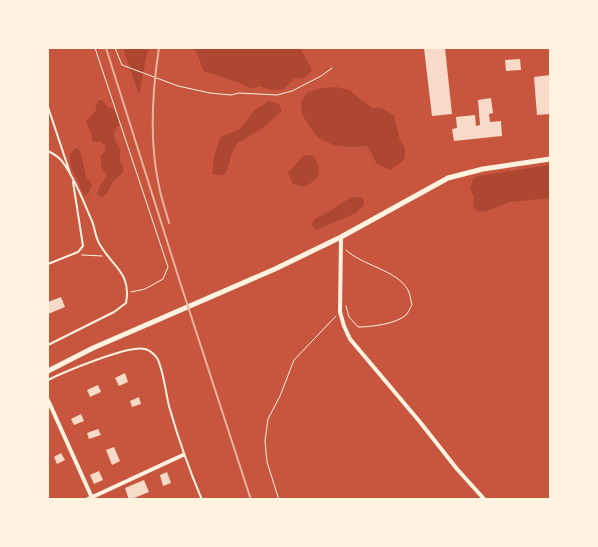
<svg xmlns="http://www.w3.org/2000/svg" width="598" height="547" font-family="'Source Sans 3',sans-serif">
<rect width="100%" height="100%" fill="#c8553d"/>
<g fill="#ae4732">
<path d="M123,48H148L139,95Z"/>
<path d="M193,48H300L312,70L306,77L294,79L284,89L271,90L259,86L251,89C236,80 220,77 203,71L198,55Z"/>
<path d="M336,87L349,90L372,108H381L394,115L399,137L405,149V158L400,163L390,170L377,164L367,146L350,147L333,145L317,137L302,115L301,102L307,93L320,88Z"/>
<path d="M99,100H102L109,108H112L121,119L120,124L114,131V138L120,149V162L123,165V172L113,182L106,195L101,197L97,194L100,186L107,176L101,166V155L105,151V146L101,142L92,141L91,133L86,122L96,110V104Z"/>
<path d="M269,101L279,104L282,111L264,127L238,143L231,155L228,168L224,175H213C211,163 216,149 221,137L240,129L254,111Z"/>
<path d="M76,148L80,150L86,176L92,184L89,193L85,196C81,191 81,189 79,184C76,175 62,155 76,148Z"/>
<path d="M304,155L314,156C323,173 320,180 303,187L293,184L288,173Z"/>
<path d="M550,165V198L509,202L485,212L478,211L473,208L474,196L470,189L473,179L478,176Z"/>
<path d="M351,197L363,198L364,205L356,213L316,230L311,224L316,218L329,212Z"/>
</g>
<g fill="#f7dbc8">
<path d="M424,48H445L452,114L432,116Z"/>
<path d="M520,59L521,70L506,71L505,60Z"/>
<path d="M550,75V114L537,115L534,77Z"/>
<path d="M491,98L493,113L489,114L490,122L501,121L502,136L454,141L452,129L457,128L456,117L475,115L476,126L480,125L478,100Z"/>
<path d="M61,297L65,307L48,314V302Z"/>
<path d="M125,373L128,382L119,386L115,378Z"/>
<path d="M98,385L101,392L90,397L87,390Z"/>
<path d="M139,397L141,404L132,407L130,401Z"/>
<path d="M81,414L84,421L74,425L71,419Z"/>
<path d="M98,429L101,435L89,439L87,433Z"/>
<path d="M114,447L120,461L112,465L106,450Z"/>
<path d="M61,453L65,460L57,464L54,457Z"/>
<path d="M99,471L103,480L94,484L90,475Z"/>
<path d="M167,472L171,483L163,486L160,475Z"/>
<path d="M144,480L149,492L129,500L125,488Z"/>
</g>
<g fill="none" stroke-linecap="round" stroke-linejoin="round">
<g stroke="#fff3e0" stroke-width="1">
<path d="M95,48L168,267L163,279L145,289L131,292"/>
<path d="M115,48L122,65L178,86L210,93L231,95L239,93L277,95L292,91L321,76L332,68"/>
<path d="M82,255L102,256"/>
<path d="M346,306L349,317L358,327C371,327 396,324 406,315C408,313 410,308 412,305C411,301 410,294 408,290C397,270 363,266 346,250"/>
<path d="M279,500L267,462L265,441L268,419L280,396L294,360L336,316"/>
</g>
<g stroke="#fff3e0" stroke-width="2">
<path d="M48,107L70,173"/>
<path d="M48,151C52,153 57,156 60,159C72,171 85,205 92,221C95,228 95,236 99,243C111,266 132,272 126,303L114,312L48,345"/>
<path d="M48,264L78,252L83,246L73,182"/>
<path d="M48,380C64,372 128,345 145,349C149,350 154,354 157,358C163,368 166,394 169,406C178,438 189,469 202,500"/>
</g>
<g stroke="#fff3e0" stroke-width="4">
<path d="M341,237L340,312L344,326L350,339L420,422L457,469L485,500"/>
<path d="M48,400L93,500"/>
<path d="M86,500L183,455"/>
</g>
<path stroke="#fff3e0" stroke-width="5" d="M48,371L93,348L275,269L341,237L448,178L483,169L550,159"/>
<g stroke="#e9b49f" stroke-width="2">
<path d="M106,48L180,282L251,500"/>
<path d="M159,48C152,93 149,141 159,186C161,198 166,211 169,223"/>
</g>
</g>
<rect width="598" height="547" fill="none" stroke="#fff3e0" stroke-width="98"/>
</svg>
